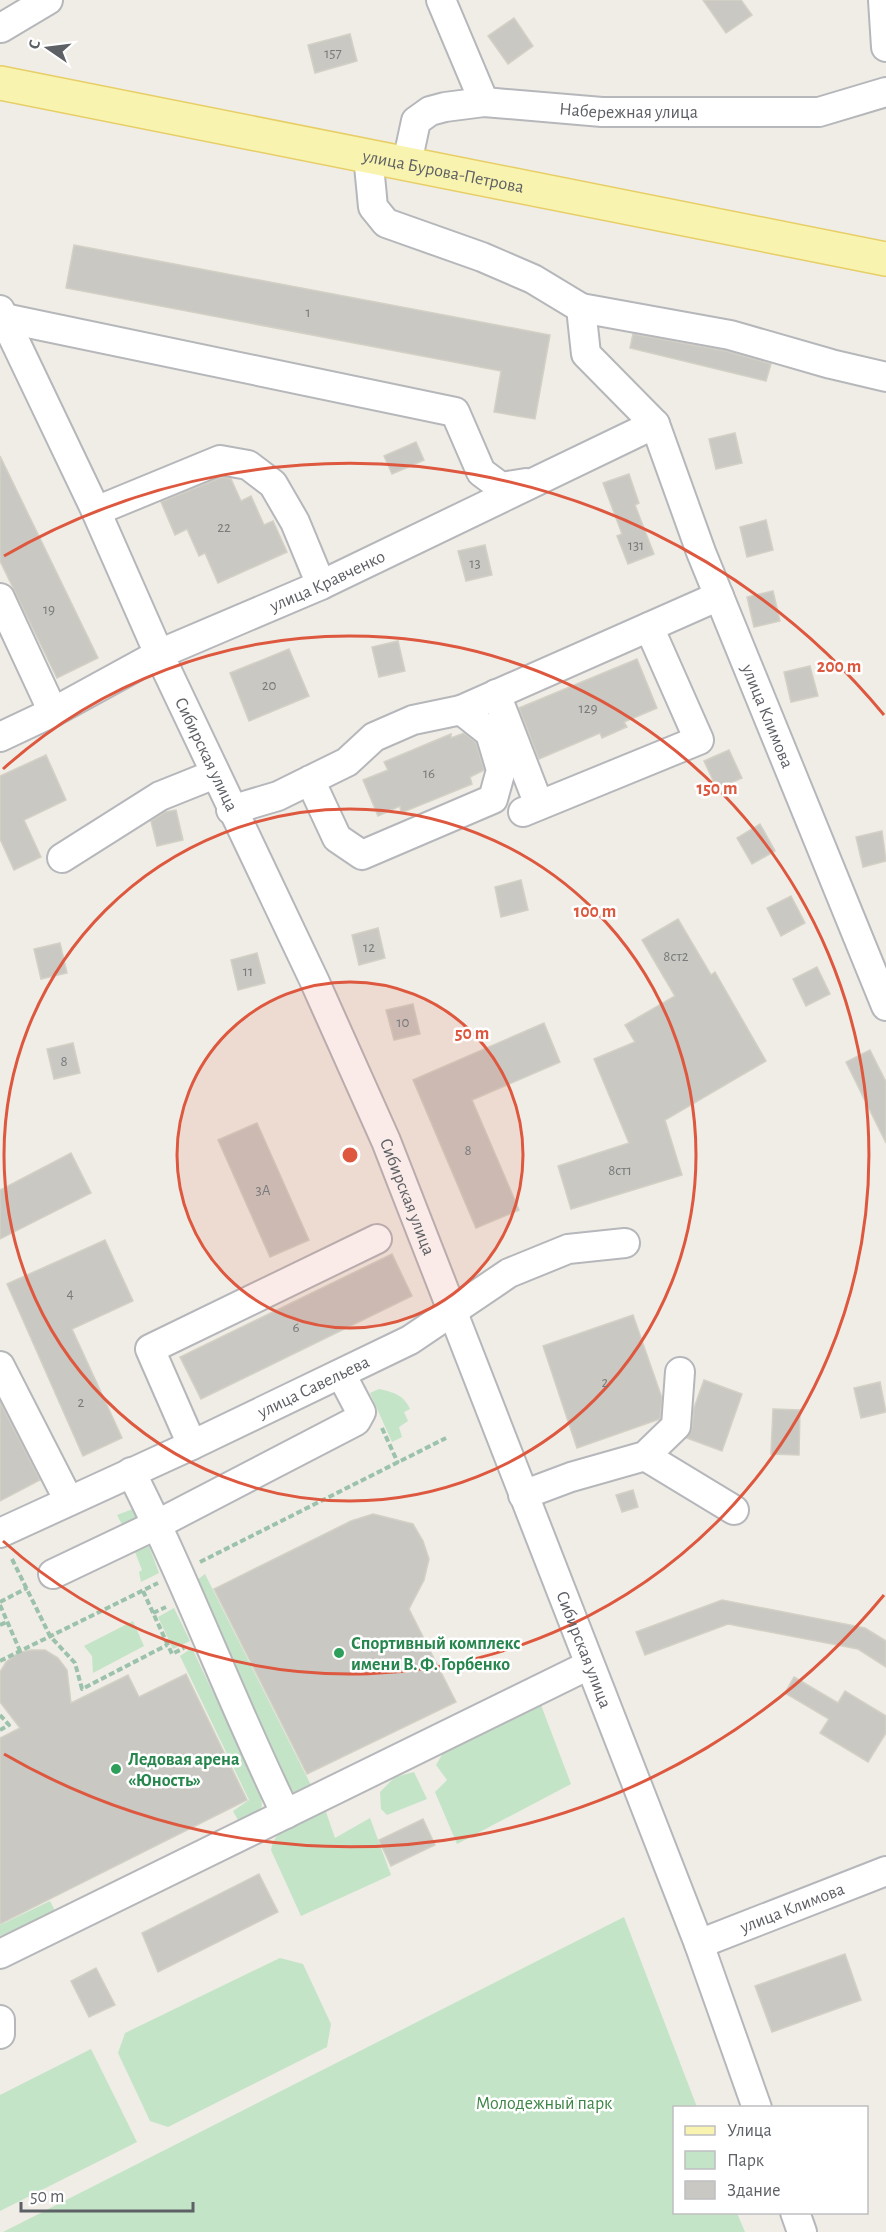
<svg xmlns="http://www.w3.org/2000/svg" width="886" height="2232" font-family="'Alegreya Sans',sans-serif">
<rect width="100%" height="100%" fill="#efede6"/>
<g fill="#c4e4c7">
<path d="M379,1389C393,1392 404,1395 410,1409L404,1412L408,1421L399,1427L402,1437L392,1442L370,1393Z"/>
<path d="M138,1507L141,1515L126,1532L117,1515Z"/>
<path d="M149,1546L159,1573L141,1582L139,1572L142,1570L135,1552Z"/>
<path d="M205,1574L316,1795H290L192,1584Z"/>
<path d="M174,1608L190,1641L173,1649L158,1617Z"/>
<path d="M133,1621L144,1646L93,1673L92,1656L84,1646Z"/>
<path d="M192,1648L261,1794L262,1806L255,1816L239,1822L233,1811L249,1800L180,1656Z"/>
<path d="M541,1705L571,1784L457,1844L435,1792L447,1780L436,1765L443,1753Z"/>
<path d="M414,1772L427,1799L387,1815L381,1809L380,1792L395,1777Z"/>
<path d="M325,1809L335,1838L370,1818L391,1875L301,1916L271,1850C275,1825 304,1819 325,1809Z"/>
<path d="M50,1901L55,1911L0,1936V1925Z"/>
<path d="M624,1917L697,2107L674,2108V2212L737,2213L745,2232H3Z"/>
<path d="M280,1958L303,1964L331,2024L327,2047L168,2127L150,2121L118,2053L125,2033Z"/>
<path d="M91,2049L137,2142L0,2211V2095Z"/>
</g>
<g fill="#cac8c2" stroke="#d3d0c5" stroke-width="1.5">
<path d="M703,0H741L752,15L726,33Z"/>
<path d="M514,18L533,46L508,64L488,36Z"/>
<path d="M350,34L357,61L315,73L308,45Z"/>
<path d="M74,245L550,335L535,419L494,412L501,371L66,288Z"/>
<path d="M633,334L726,351L771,364L766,381L630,348Z"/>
<path d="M735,433L742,463L716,469L709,439Z"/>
<path d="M416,442L424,460L392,474L384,456Z"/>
<path d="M0,456L98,658L57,678L0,561Z"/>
<path d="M629,474L639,503L635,505L654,554L628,564L617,536L622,534L603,483Z"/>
<path d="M222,477L231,479L241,501L251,496L264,525L273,521L287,552L218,583L205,553L199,556L187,529L175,535L161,502Z"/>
<path d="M766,520L773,550L747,557L740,527Z"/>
<path d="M485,545L492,575L466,581L458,551Z"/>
<path d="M773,591L780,621L754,627L747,597Z"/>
<path d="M398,641L405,671L379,677L372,647Z"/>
<path d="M289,649L309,696L249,721L230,673Z"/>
<path d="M637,659L657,708L624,722L627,727L602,738L600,733L539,759L519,708Z"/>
<path d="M810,666L818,696L791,702L784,672Z"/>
<path d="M464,733L476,743L484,770L470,777L472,784L401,813L400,806L378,816L363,780L388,770L384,762L451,734V738Z"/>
<path d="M729,750L742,778L717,789L704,761Z"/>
<path d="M46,755L66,800L24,820L41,857L14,870L0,839V776Z"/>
<path d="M176,810L183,840L157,846L151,821L165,812Z"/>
<path d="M760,824L775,851L752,864L737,838Z"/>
<path d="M882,831L886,861L863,867L856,837Z"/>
<path d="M521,880L528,910L501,917L495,887Z"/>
<path d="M791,896L805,923L781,936L767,908Z"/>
<path d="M678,919L711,975L715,972L766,1061L665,1120L682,1175L571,1209L558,1166L629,1143L594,1059L635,1042L625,1025L675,996L642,940Z"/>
<path d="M378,928L385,958L359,965L352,935Z"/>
<path d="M60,943L67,973L41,979L34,949Z"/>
<path d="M257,953L265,983L238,990L231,960Z"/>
<path d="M817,967L830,994L806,1006L793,979Z"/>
<path d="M413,1004L420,1034L394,1040L386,1010Z"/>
<path d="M544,1023L560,1062L472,1100L519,1210L476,1228L413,1080Z"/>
<path d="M73,1043L80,1073L54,1079L47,1049Z"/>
<path d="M870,1050L886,1082V1143L846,1062Z"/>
<path d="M257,1123L309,1240L270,1257L218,1140Z"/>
<path d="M71,1153L91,1193L0,1239V1190Z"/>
<path d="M105,1240L133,1301L72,1329L122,1438L83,1456L7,1284Z"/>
<path d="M392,1254L412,1296L201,1399L180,1357Z"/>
<path d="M633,1315L662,1398L660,1419L577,1448L543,1346Z"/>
<path d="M704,1380L742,1394L722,1451L687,1438L692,1428L694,1408Z"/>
<path d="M880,1382L886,1412L861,1418L854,1388Z"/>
<path d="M0,1402L40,1480L0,1501Z"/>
<path d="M773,1409L800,1410L799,1455L771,1454Z"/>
<path d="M633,1490L638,1507L622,1512L616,1495Z"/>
<path d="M373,1514L413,1524L423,1541L429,1559L424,1580L409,1609L456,1702L307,1774L214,1589L351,1521Z"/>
<path d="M722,1600L865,1628L886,1641V1667L858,1649L728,1624L645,1655L636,1632Z"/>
<path d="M31,1650H45L58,1658L67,1670L71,1703L128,1675L139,1697L186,1674L247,1800L0,1924V1738L20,1728L0,1702V1672L6,1662L18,1653Z"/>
<path d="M794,1677L838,1703L845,1691L886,1716V1733L868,1762L820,1733L829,1719L785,1693Z"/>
<path d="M423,1819L435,1845L391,1866L379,1840Z"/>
<path d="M259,1874L278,1912L158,1972L142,1933Z"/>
<path d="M845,1954L861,2000L772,2032L755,1986Z"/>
<path d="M96,1968L115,2005L89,2017L71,1981Z"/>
</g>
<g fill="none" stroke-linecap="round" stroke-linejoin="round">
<g stroke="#b6b7bb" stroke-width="32">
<g id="minor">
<path d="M441,0L484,102"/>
<path d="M883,0L886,47"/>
<path d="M1,28L48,0"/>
<path id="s1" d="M368,155L373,207L386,223L482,257L533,279L581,308L586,354L655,424L701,552L886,1006"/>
<path id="s2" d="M407,163L416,121L430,111L445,107L484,102L602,112H819L886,92"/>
<path d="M581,308L730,335L831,364L886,377"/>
<path id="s3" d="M0,310L96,511L159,654L314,980L386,1141L699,1944L757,2108"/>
<path d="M4,318L455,412L481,472L501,487L526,483"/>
<path d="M96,511L220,460L248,465L273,484L295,522L321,585"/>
<path d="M0,598L53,712"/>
<path d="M496,694L539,805"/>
<path d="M461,710L719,596"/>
<path id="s4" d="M0,737L53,712L159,654L321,585L655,424"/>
<path d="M231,810L278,796L347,762L374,737L413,720L461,710L490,733L501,770L493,799L362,855L337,838L310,780"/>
<path d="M523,812L699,740L649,627"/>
<path d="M62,858L160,796L215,774"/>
<path d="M0,1366L69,1501"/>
<path d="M192,1445L150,1349L377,1239"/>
<path d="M645,1456L734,1510"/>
<path d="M131,1472C188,1584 231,1702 286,1814"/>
<path d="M523,1495L571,1477L645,1456L676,1426L680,1372"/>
<path id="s5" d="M0,1533L192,1445L410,1340L509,1273L568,1249L625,1243"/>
<path d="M53,1574L158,1524L356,1421L361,1412L341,1374"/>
<path id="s6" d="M699,1944L886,1871"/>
<path d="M0,1954L589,1665"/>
<path d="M0,2020V2034"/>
<path d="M795,2212L802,2232"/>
</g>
</g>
<g stroke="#e7ce66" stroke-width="36">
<g id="major">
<path id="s7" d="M0,83L886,259"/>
</g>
</g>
<g stroke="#9cc2ab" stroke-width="4" stroke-dasharray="6 3" stroke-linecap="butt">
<path d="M382,1428L398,1463"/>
<path d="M12,1559L50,1636L75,1663L82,1689L167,1645"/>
<path d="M200,1562L446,1438"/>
<path d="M143,1591L172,1654L184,1648"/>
<path d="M0,1602L27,1588"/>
<path d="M0,1605L20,1651"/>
<path d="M153,1613L166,1607"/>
<path d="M0,1625L7,1622"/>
<path d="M0,1661L158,1583"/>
<path d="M0,1715L9,1725L0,1730"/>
</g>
<use href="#minor" stroke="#fff" stroke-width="28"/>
<use href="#major" stroke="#f9f3b0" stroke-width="33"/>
</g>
<circle cx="350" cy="1155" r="173" fill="#dd583e" fill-opacity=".12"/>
<g fill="none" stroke="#dd583e" stroke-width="3">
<circle cx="350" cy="1155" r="173"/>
<circle cx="350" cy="1155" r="346"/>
<path d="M3 769A519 519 0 1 1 3 1541"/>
<path d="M884 1595A692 692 0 0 1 4 1754M4 556A692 692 0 0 1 884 715"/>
</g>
<g fill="#2e9e5b" stroke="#fff" stroke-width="2">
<circle cx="339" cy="1653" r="6"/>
<circle cx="116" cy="1769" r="6"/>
</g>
<g text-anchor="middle" stroke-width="5" stroke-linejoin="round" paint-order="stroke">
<g font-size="15" fill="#787a7c">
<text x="333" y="58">157</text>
<text x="308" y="317">1</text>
<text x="224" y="532">22</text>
<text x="636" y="550">131</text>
<text x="475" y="568">13</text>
<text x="49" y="614">19</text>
<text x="269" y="690">20</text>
<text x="588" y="713">129</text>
<text x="429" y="778">16</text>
<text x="369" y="952">12</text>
<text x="676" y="961">8ст2</text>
<text x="248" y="976">11</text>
<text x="403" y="1027">10</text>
<text x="64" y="1066">8</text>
<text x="468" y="1155">8</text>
<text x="620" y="1175">8ст1</text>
<text x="263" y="1195">3А</text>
<text x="70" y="1298">4</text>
<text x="296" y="1332">6</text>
<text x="605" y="1387">2</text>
<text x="81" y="1407">2</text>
</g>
<g font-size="18" fill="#5d6065" stroke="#fff">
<text dy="6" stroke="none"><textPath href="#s2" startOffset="260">Набережная улица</textPath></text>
<text dy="6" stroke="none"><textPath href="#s7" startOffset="452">улица Бурова-Петрова</textPath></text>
<text dy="6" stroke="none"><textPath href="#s4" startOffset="363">улица Кравченко</textPath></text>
<text dy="6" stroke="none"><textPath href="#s1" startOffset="744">улица Климова</textPath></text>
<text dy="6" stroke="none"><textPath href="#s3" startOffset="490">Сибирская улица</textPath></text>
<text dy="6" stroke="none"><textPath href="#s3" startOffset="976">Сибирская улица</textPath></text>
<text dy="6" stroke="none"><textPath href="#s5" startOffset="346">улица Савельева</textPath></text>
<text dy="6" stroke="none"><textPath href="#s3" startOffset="1462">Сибирская улица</textPath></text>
<text dy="6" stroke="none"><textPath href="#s6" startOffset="100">улица Климова</textPath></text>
</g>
<g font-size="18" font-weight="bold" fill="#27864d" stroke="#fff" text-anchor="start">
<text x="351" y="1649">Спортивный комплекс<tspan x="351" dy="21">имени В. Ф. Горбенко</tspan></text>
<text x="128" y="1765">Ледовая арена<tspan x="128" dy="21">«Юность»</tspan></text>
</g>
<g font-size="18" fill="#3d8546" stroke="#fff">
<text x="544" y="2109">Молодежный парк</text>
</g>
</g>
<circle cx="350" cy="1155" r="9" fill="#dd583e" stroke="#fff" stroke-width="3"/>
<g font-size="18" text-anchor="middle" font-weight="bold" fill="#dd583e" stroke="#fff" stroke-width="5" stroke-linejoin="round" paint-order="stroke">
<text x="839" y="672">200 m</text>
<text x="717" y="794">150 m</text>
<text x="595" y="917">100 m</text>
<text x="472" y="1039">50 m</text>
</g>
<rect x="673" y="2106" width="195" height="108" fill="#ffffff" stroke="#bebfc1" stroke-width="1.5"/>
<rect x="685" y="2126" width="30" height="9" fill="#f9f3b0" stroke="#bebfc1" stroke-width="1.5"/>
<text x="727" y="2136" font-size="18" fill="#5d6065">Улица</text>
<rect x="685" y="2151" width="30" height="18" fill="#c4e4c7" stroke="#bebfc1" stroke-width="1.5"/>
<text x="727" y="2166" font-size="18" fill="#5d6065">Парк</text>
<rect x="685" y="2181" width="30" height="18" fill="#cac8c2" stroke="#bebfc1" stroke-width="1.5"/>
<text x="727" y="2196" font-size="18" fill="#5d6065">Здание</text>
<g transform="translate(48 48) rotate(284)" stroke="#ffffff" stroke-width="4.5" paint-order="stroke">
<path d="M0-4.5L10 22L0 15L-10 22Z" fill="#5d6065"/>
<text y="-9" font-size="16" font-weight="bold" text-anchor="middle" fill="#5d6065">С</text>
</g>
<path d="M21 2202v9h172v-9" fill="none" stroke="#5d6065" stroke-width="3"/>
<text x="30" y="2202" font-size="18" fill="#5d6065" stroke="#ffffff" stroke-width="4.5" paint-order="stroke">50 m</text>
</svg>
